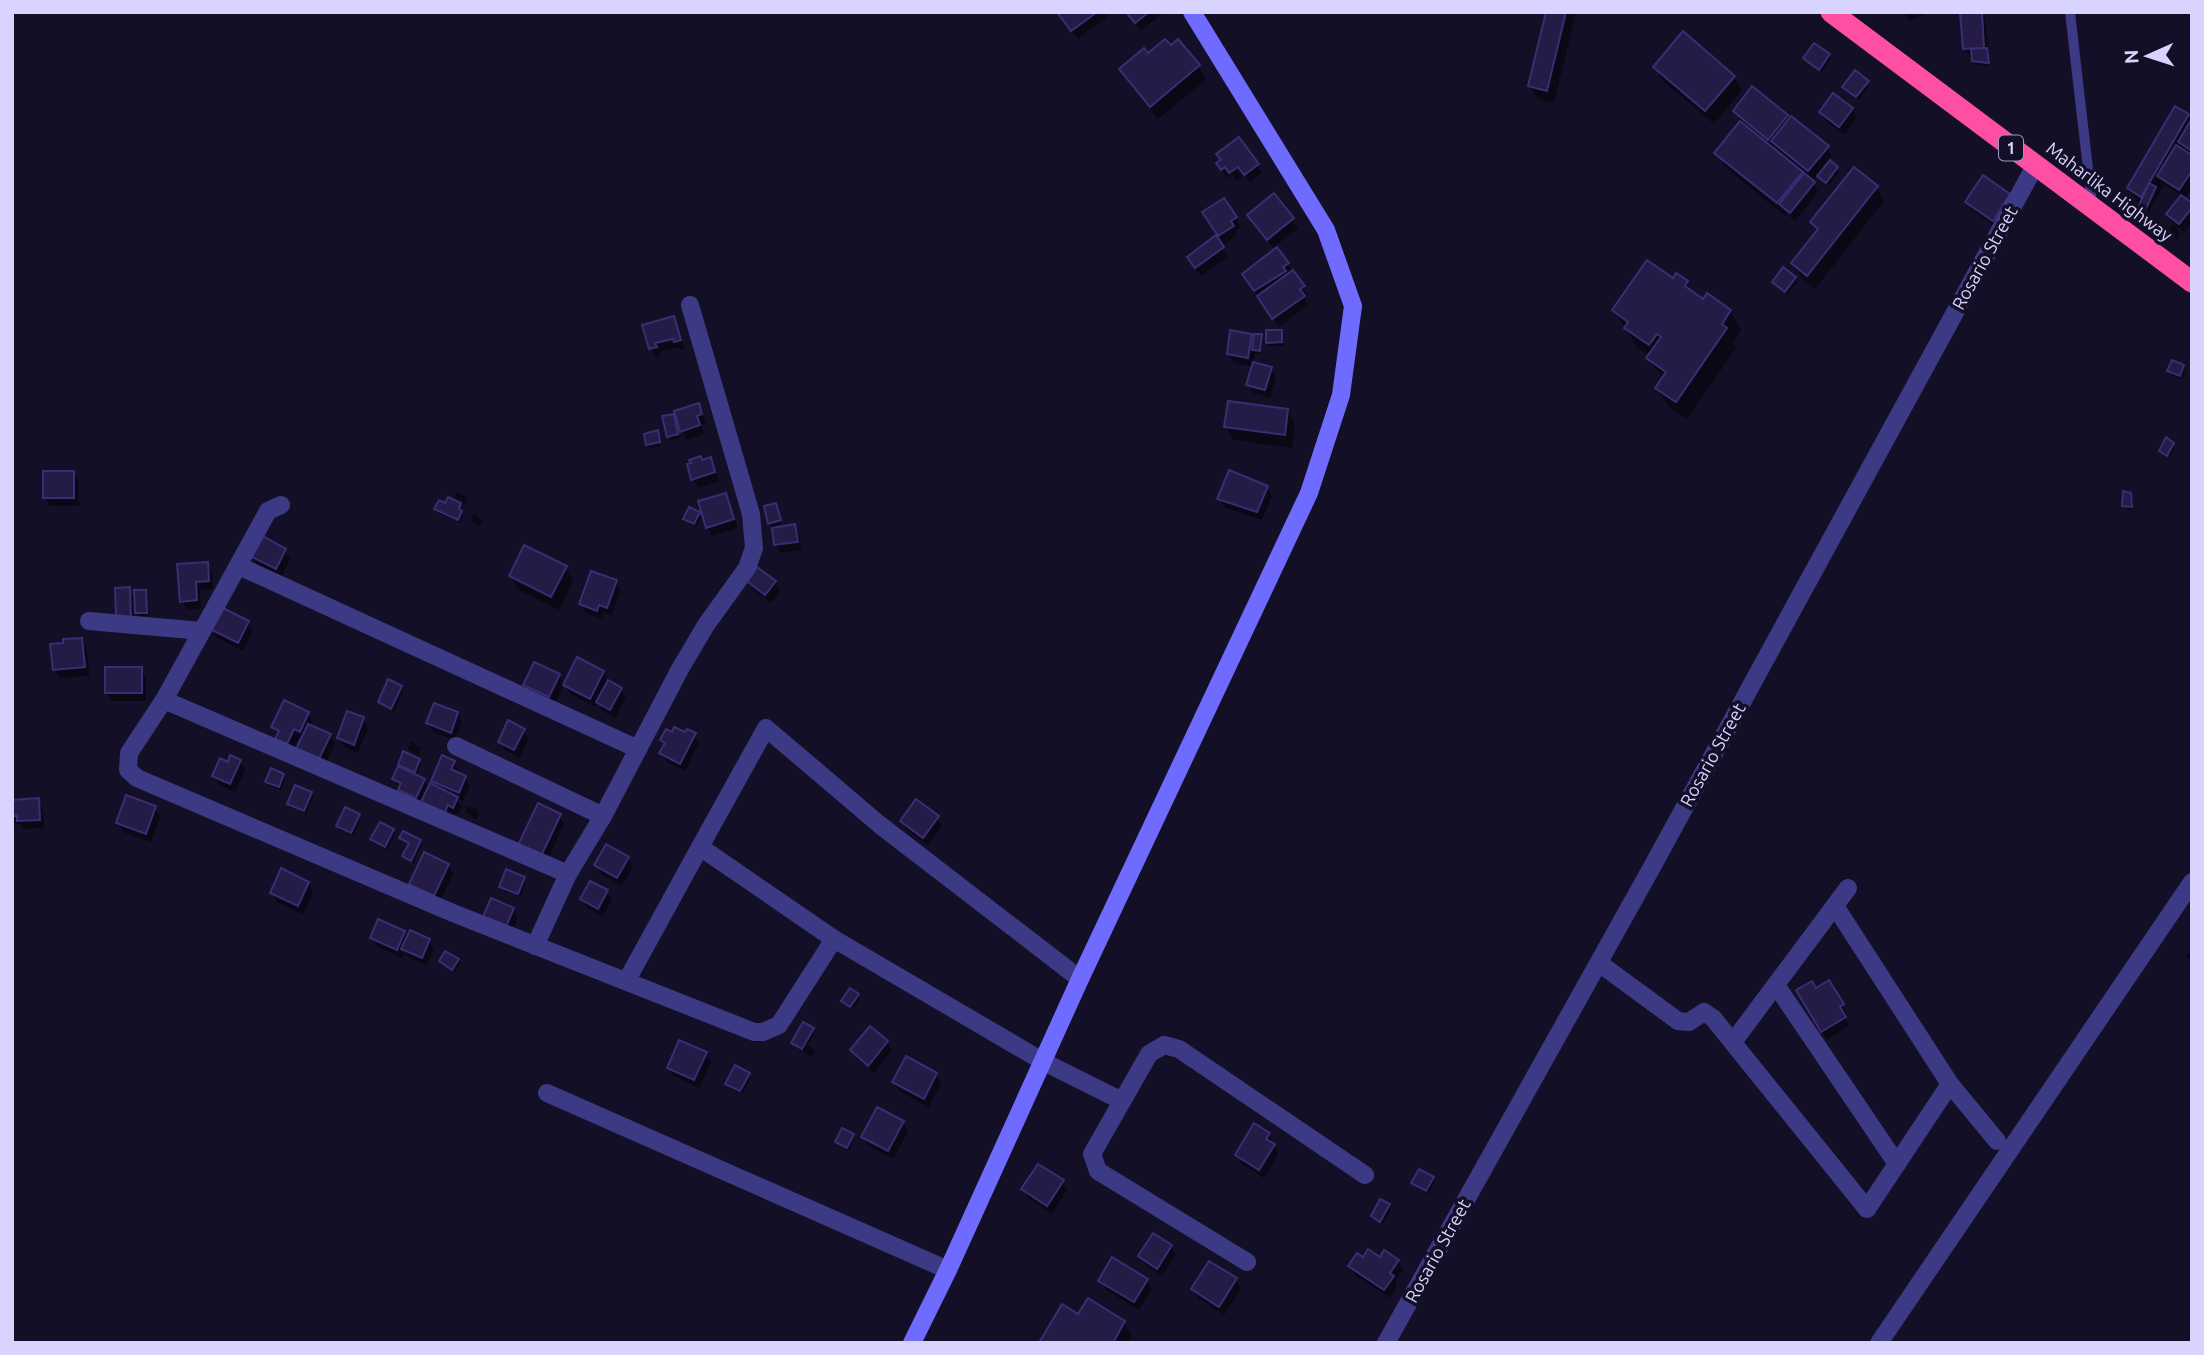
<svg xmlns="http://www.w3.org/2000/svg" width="2204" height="1355" font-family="Ubuntu,sans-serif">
<rect width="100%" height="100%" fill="#130f26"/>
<g fill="#0007" fill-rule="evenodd">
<path d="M1059,12H1104L1107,17L1078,39Z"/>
<path d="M1127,12H1161L1162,14L1141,31Z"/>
<path d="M1548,12L1576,13L1554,103L1538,99L1530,86Z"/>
<path d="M1904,12H1929L1909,21Z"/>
<path d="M1982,12L1985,18L1990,66L1976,65L1973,57H1970L1965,49Z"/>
<path d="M1829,55L1831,59L1821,72L1805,58Z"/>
<path d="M1148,56L1198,66L1206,80L1158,119L1129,83L1121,70Z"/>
<path d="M1655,67L1734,77L1742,90L1714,124L1663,81Z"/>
<path d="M1867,82L1869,86L1859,100L1844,87Z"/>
<path d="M2176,108L2188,116L2192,122V187L2184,199L2192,205V222L2184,232L2174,224L2180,234L2178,240L2169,231L2173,224L2168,214L2182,196L2164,185L2148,213L2137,202L2129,188Z"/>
<path d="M1852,109L1857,118L1845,135L1826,121L1821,112Z"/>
<path d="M1735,111L1786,116L1789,121L1827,147L1832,156L1828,161L1839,172L1829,185L1818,174L1814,179L1797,166L1803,177L1813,183L1818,192L1795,221L1787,214L1785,216L1725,167L1717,153L1741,122ZM1775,146L1782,156L1772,149Z"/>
<path d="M1218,164L1257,165L1262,173L1250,182L1244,174L1236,181L1232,174L1227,178Z"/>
<path d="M1876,187L1884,201L1815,289L1801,277L1793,264L1818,233L1812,223Z"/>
<path d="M1274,196L1298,228L1273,248L1255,224Z"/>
<path d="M2009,196L1998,228L1972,210L1967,202Z"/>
<path d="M1224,200L1241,227L1235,231L1237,235L1224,244L1205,213Z"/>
<path d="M1215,238L1228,257L1201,276L1194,266Z"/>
<path d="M1287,264L1308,296L1304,298L1308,305L1279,327L1249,283Z"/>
<path d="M1677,276L1687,283L1694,295L1703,302L1730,311L1741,330L1733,342L1736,348L1687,419L1668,406L1657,388L1663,379L1648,358L1650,356L1637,347L1614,310L1673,281Z"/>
<path d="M1795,279L1797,282L1787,295L1774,282Z"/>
<path d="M674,318L685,349L681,350L679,347L659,352L660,356L656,357L651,349Z"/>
<path d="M1281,331L1284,346H1269L1267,342Z"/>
<path d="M1251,335L1255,341L1261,336L1263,340L1261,354L1255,353L1253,363L1271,369L1276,377L1270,398L1253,393L1248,385L1253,366L1234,363L1229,354Z"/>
<path d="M2183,367L2185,371L2182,379L2171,375L2169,371Z"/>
<path d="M698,405L706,423L701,425L704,434L687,440L682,431Z"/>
<path d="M1287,410L1295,424L1292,448L1234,440L1226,427Z"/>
<path d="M675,419L679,438L671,440L669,437Z"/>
<path d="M657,432L661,446L650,448L648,445Z"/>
<path d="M2172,444L2175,448L2169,458L2161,451Z"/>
<path d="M710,459L719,481L698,488L693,479Z"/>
<path d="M73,472L78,481L79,506H50L45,497Z"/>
<path d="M1267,487L1272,496L1262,520L1224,507L1219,499Z"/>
<path d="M456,492L465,496L467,500L465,505L459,503L463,516L460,523L438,513L436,509L457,504L454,497Z"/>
<path d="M725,495L738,528L712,536L707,527Z"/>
<path d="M2130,495L2133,499V510L2126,509L2123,505Z"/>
<path d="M777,508L781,524L772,527L770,523Z"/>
<path d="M474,514L483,521L480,527L471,520Z"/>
<path d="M699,514L701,517L696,527L688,523L685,519Z"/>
<path d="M794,526L799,535L802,550L781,553L776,545Z"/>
<path d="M285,551L290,559L281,577L257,565L252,556Z"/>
<path d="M207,564L212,573L213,589L200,590L201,609L187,610L182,601Z"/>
<path d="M565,567L573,581L559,610L518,590L511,576Z"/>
<path d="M749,581L775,582L780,591L771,603L754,590Z"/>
<path d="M616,582L621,590L611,615L604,613L602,619L586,613L581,604Z"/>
<path d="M129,589L136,602L145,592L147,595L148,616L139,617L135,609V625L118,617Z"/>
<path d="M248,622L253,631L243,651L217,638L212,629Z"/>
<path d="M81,640L87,648L89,676L60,678L54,669Z"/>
<path d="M141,669L146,678V701H112L107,692Z"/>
<path d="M602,672L608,681L621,689L626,698L615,718L603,711L597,701L595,707L570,694L565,685Z"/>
<path d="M559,676L564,685L554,705L530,693L525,685Z"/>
<path d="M401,687L403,691L394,712L382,706L380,702Z"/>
<path d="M308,713L313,722L311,727L330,735L335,744L324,767L303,738L299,737L292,752L273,727Z"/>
<path d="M457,713L462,722L455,740L433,732L428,723Z"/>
<path d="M363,719L368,728L358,753L344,747L339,738Z"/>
<path d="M523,730L529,739L519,758L505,750L499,742Z"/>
<path d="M694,734L699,743L685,771L667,762L661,753L665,745L662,740Z"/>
<path d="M412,741L421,749L417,756L408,749Z"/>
<path d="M419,760L421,764L416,777L424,780L429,789H438L433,781L453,762L459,771L457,774L465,777L470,786L463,801L457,799L462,807L458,815L453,813L449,823L405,799L394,779L403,771L399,765Z"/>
<path d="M239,761L245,770L235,792L219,785L214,776L229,764Z"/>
<path d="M283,776L285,779L281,790L269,786L267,782Z"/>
<path d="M311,793L313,797L306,814L291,807L289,803Z"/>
<path d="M38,800L43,809L44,828L24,829L21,824L12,825V802Z"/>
<path d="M468,806L477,810L479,814L476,820L465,812Z"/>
<path d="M155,808L160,817L151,842L123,832L118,823Z"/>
<path d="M359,816L361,819L353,836L340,830L338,826Z"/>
<path d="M559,816L564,824L545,866L533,860Z"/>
<path d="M937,818L942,826L928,845L907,830L902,821Z"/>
<path d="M393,831L395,834L387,850L375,843L372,839Z"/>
<path d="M401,838L420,841L422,845L413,863L404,856L409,845Z"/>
<path d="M628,858L633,867L622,886L601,874L596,865Z"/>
<path d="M448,865L453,874L439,904L416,893L411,884Z"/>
<path d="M524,878L526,882L520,897L503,890L501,886Z"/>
<path d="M308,883L313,892L303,914L277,902L272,893Z"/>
<path d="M606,891L612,900L603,916L587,908L582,899Z"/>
<path d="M513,909L518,918L510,937L489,928Z"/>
<path d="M404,933L407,939L429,940L434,949L427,966L408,957L405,951L402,958L377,947L372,938Z"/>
<path d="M2188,953L2192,956V963L2186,956Z"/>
<path d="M458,960L460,964L455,972L441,961Z"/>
<path d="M1829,983L1847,1014L1843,1016L1849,1026L1827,1040L1798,991L1816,990Z"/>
<path d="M857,995L860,999L852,1010L845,1005L843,1001Z"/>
<path d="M870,1028L887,1042L892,1051L874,1073L857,1059L852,1051Z"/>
<path d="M812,1029L814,1033L808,1044L815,1051L812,1058L793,1043Z"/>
<path d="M705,1054L711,1062L699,1088L674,1076L668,1068Z"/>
<path d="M749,1074L751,1078L742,1094L729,1088L727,1084Z"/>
<path d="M936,1074L941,1083L929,1107L899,1091L894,1082Z"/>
<path d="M903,1122L908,1131L893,1159L868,1145L863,1137Z"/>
<path d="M1269,1134L1278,1154L1264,1178L1242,1164L1237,1155Z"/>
<path d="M852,1135L854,1139L849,1150L839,1145L837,1142Z"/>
<path d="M1433,1178L1435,1182L1428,1194L1416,1187L1413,1183Z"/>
<path d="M1062,1182L1067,1190L1052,1214L1028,1198L1023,1189Z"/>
<path d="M1389,1206L1391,1210L1383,1224L1375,1220L1373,1216Z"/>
<path d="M1171,1246L1176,1255L1162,1276L1145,1264L1140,1256Z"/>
<path d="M1363,1260L1398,1261L1403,1270L1395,1282L1397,1286L1390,1298L1355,1275L1350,1266Z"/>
<path d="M1147,1280L1152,1289L1139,1310L1105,1289L1100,1281Z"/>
<path d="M1236,1280L1241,1289L1224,1315L1198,1298L1193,1289Z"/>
<path d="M1088,1301L1124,1323L1132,1336L1128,1343H1041L1079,1316Z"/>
</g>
<g fill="#241b47" stroke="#3b2d73" stroke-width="2">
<path d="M1057,12H1097L1071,31Z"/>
<path d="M1126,12H1149L1135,23Z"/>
<path d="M1546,12H1566L1547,91L1528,86Z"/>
<path d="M1960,12H1982L1984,48L1963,49Z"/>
<path d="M1683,31L1735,76L1705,111L1653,67Z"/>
<path d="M1165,39L1171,45L1178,39L1200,65L1150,107L1119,69L1144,48L1148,53Z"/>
<path d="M1814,43L1830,54L1819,70L1803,58Z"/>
<path d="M1987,48L1989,63L1972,61L1971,49Z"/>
<path d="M1855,70L1869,81L1856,97L1842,87Z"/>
<path d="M1752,86L1788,115L1768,140L1733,111Z"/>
<path d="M1833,93L1853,108L1839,127L1819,112Z"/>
<path d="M2175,106L2189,114L2141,197L2127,188Z"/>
<path d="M1791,116L1829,146L1808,171L1771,141Z"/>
<path d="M2191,120H2192V151L2178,142Z"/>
<path d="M1740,121L1803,172L1777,203L1714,153Z"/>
<path d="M1239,137L1259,164L1244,175L1238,167L1229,173L1225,167L1221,170L1216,163L1221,160L1216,154Z"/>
<path d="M2176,145L2192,155V171L2179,190L2157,176Z"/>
<path d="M1830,160L1838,167L1826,183L1817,176Z"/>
<path d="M1854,167L1878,186L1807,276L1791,263L1818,229L1810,222Z"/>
<path d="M1804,173L1815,182L1790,213L1779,204Z"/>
<path d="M1983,175L2010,194L1993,221L1965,202Z"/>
<path d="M2149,183L2156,187L2145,211L2139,205Z"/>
<path d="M1274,193L1294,218L1267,240L1247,215Z"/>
<path d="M2181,195L2192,203V208L2179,224L2166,214Z"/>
<path d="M1224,198L1237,217L1231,221L1234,226L1218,236L1202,212Z"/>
<path d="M1216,235L1224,247L1195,268L1187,257Z"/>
<path d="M1277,247L1289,263L1283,267L1286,271L1254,291L1242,274Z"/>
<path d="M1647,260L1673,278L1676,273L1688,281L1685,286L1703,299L1707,293L1731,310L1722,324L1727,328L1676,402L1655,388L1666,372L1646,358L1661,337L1657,334L1649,345L1624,328L1628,322L1612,310Z"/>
<path d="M1783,267L1796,277L1785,292L1772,282Z"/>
<path d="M1293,270L1305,286L1300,289L1305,296L1272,319L1257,296Z"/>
<path d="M674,316L681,340L674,342L673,339L655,343L657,347L649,349L642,325Z"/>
<path d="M1230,330L1252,334L1248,358L1227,354Z"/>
<path d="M1266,330H1282V342L1266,343Z"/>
<path d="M1254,334H1262L1260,351L1252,350Z"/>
<path d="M2172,360L2184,365L2180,376L2167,371Z"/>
<path d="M1253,362L1272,367L1265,390L1246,385Z"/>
<path d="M1228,401L1288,409L1285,435L1224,427Z"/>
<path d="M699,403L702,414L697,416L700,425L680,432L674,411Z"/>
<path d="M674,414L678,434L667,437L662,416Z"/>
<path d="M658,430L660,442L646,445L644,434Z"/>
<path d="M2166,437L2174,443L2167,456L2159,451Z"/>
<path d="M701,456L702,460L711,457L715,472L691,480L687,464L691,463L689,460Z"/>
<path d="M1229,470L1268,486L1257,512L1217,499Z"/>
<rect x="43" y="471" width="31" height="27"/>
<path d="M2123,491L2131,493L2132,507L2122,506Z"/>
<path d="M726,493L734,519L706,528L698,501Z"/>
<path d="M448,497L461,503L459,509L462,511L458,520L434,509L439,500L445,503Z"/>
<path d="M776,503L781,520L768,524L764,506Z"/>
<path d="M689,507L700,512L694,524L683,519Z"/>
<path d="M795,524L798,542L774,545L772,528Z"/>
<path d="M261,535L286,549L276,569L250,556Z"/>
<path d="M524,545L567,566L551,597L509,576Z"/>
<path d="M208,562L209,581L196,582L197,600L180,602L177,564Z"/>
<path d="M757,567L776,581L765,595L747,581Z"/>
<path d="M591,571L617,580L607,608L599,605L597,611L579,604Z"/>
<path d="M130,587L131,617H116L115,588Z"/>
<path d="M134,590H146L147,613H135Z"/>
<path d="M221,607L249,621L238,643L210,629Z"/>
<path d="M82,638L85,667L53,670L50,644L63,643V639Z"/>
<path d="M577,657L604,671L590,699L563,685Z"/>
<path d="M534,662L560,674L549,697L523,685Z"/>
<rect x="105" y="667" width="37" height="26"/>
<path d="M388,679L402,686L391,709L378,702Z"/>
<path d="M608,680L622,688L610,710L596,702Z"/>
<path d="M284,700L309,712L300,732L294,729L287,744L275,739L279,731L271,727Z"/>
<path d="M434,703L458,712L451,733L426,723Z"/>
<path d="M347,711L364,717L354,745L337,738Z"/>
<path d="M508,720L525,729L514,750L498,742Z"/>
<path d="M308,724L331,734L319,759L296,749Z"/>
<path d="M674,727L685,732L687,729L696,733L680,764L659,753L665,743L660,740L666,729L672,732Z"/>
<path d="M403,751L420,759L415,772L398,765Z"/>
<path d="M230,755L241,760L230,784L212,776L220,758L228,762Z"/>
<path d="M442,755L455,761L451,769L466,776L459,793L431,781Z"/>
<path d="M398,766L425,779L416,798L398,790L401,783L392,779Z"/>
<path d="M271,768L284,774L279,787L265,782Z"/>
<path d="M430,783L458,797L453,808L448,805L444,815L420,804Z"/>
<path d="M295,785L312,792L304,811L287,804Z"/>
<path d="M126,795L156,806L146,834L116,823Z"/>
<path d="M39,798L40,820L17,821V816H12V800Z"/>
<path d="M916,799L939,816L923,838L900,821Z"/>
<path d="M538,803L561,814L540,858L518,845Z"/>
<path d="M345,807L360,814L351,833L336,826Z"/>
<path d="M380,822L394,829L385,847L370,839Z"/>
<path d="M403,831L421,840L411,861L402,856L409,843L399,838Z"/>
<path d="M606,844L629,857L617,878L594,865Z"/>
<path d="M424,852L449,864L434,896L409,884Z"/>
<path d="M281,868L309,882L298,906L270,893Z"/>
<path d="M506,869L525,877L518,894L499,887Z"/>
<path d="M590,881L608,890L598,909L580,899Z"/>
<path d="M491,898L514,908L505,929L482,919Z"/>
<path d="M378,919L405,931L397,950L370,938Z"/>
<path d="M410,930L430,939L422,958L401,949Z"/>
<path d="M445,951L459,959L452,970L439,961Z"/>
<path d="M1829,980L1844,1004L1840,1007L1846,1017L1821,1032L1796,990L1812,981L1816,988Z"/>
<path d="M850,988L859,994L850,1007L841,1001Z"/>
<path d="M803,1022L814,1028L802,1049L791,1043Z"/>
<path d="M870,1026L888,1041L868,1066L850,1050Z"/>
<path d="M679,1040L707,1052L694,1080L667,1068Z"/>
<path d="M906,1056L937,1073L924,1099L892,1082Z"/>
<path d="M735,1065L750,1073L740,1091L725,1084Z"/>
<path d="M877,1107L904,1121L888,1151L861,1137Z"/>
<path d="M1254,1123L1270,1133L1266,1139L1275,1144L1259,1170L1235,1155Z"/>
<path d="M842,1128L854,1134L847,1148L835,1142Z"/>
<path d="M1038,1164L1064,1180L1047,1206L1021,1189Z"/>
<path d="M1419,1169L1434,1177L1426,1191L1411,1183Z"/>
<path d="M1380,1199L1390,1204L1380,1222L1371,1216Z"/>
<path d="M1153,1233L1172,1245L1157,1269L1138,1256Z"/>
<path d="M1368,1249L1380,1257L1384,1250L1399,1260L1390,1273L1394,1276L1384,1290L1348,1266L1357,1253L1363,1257Z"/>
<path d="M1112,1257L1148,1279L1134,1302L1098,1281Z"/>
<path d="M1209,1261L1237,1278L1219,1307L1191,1289Z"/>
<path d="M1088,1298L1125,1321L1113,1343H1039L1062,1304L1078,1314Z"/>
</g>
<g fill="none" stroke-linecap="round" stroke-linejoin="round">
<path stroke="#3d3a85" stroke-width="10" d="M2070,12L2092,204"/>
<g stroke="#3d3a85" stroke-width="18">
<path d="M281,505L268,511L164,700L129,753L128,770L137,778L453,913L754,1032H763L779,1025L834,939L1044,1062L1122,1101"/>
<path d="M239,566L638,749"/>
<path d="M89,621L202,631"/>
<path d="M164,700L568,874"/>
<path d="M456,746L603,816"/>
<path d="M700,847L766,728L880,825L1080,979"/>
<path d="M1835,906L1950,1084L1997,1141"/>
<path d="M535,946L568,874L603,816L680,669L706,625L747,568L754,548L751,514L690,305"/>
<path d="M1599,963L1678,1021L1689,1022L1704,1012L1713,1018L1867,1209L1950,1084"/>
<path d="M627,980L700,847L834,939"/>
<path d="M1776,985L1897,1164"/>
<path d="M1733,1042L1848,888"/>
<path d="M547,1093L948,1270"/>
<path d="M1247,1262L1098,1171L1092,1154L1149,1054L1164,1045L1179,1049L1365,1175"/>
<path d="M1386,1343L1652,867L2035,166"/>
<path d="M1879,1343L2192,882"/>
</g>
<path stroke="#6f6bff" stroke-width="18" d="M912,1343L948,1270L1080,979L1309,493L1341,395L1353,306L1326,230L1192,12"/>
<path stroke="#ff4fa3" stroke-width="21" d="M1831,12L2192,282"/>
</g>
<g text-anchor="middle" stroke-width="7" stroke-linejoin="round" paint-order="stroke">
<rect fill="#130f26" stroke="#9e99be" stroke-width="2" x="1999" y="135.5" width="24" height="25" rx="5"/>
<g font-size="16" font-weight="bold" fill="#d9d4ff">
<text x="2011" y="154">1</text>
</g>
<g font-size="18" fill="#d9d4ff" stroke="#130f26">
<text transform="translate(2109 192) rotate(37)" y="6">Maharlika Highway</text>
<text transform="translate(1985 258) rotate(-61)" y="6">Rosario Street</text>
<text transform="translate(1713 755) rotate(-61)" y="6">Rosario Street</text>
<text transform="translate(1438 1251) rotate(-61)" y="6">Rosario Street</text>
</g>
</g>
<rect width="2204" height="1355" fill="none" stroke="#d9d4ff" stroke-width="28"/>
<g transform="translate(2148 56) rotate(267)" stroke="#130f26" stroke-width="5" paint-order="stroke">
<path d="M0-5L12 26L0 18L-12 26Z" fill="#d9d4ff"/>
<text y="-10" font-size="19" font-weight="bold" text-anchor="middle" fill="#d9d4ff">N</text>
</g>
</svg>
